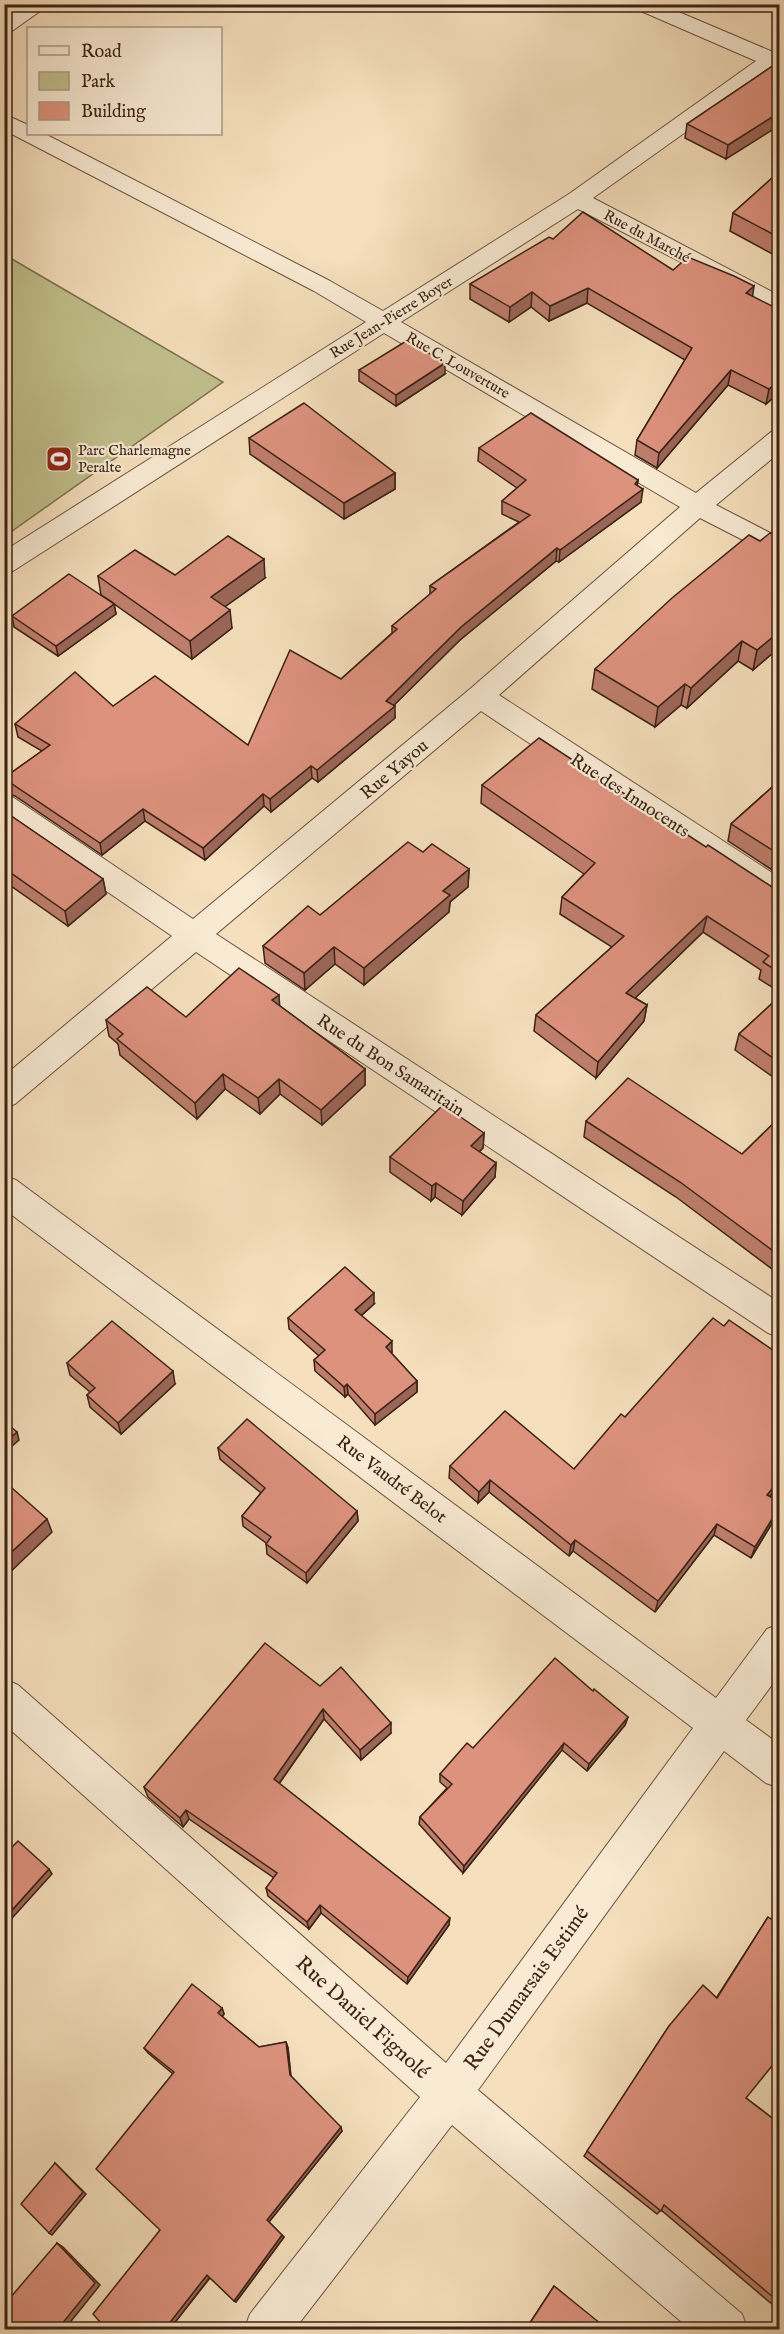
<svg xmlns="http://www.w3.org/2000/svg" width="784" height="2334" font-family="'IM FELL English',serif">
<rect width="100%" height="100%" fill="#f5dfbc"/>
<filter id="stains"><feTurbulence type="fractalNoise" baseFrequency=".00333" numOctaves="4"/><feColorMatrix values="0 0 0 0 .2 0 0 0 0 .09 0 0 0 0 .02 0 0 0 .5 -.17"/></filter>
<radialGradient id="worn" r=".72"><stop offset=".6" stop-color="#630" stop-opacity="0"/><stop offset="1" stop-color="#630" stop-opacity=".3"/></radialGradient>
<path fill="#c1c08d" stroke="#7e7152" stroke-width="1.5" d="M5,255L223,382L5,536Z"/>
<g fill="none" stroke-linecap="round" stroke-linejoin="round">
<g stroke="#6a5140" stroke-width="2">
<g id="minor">
<path d="M24,4H50L12,31L4,32V17Z"/>
<path d="M631,4H660L780,55V70L774,69L593,198L780,296V313L578,209L401,322L696,493L771,432L780,430V452L716,505L780,538V559L700,518L499,695L780,878V906L769,902L481,711L216,934L780,1303V1337L768,1333L196,952L15,1104L4,1108V1076L172,936L4,821V795L14,798L193,919L470,689L680,507L384,333L13,571L4,573V551L366,322L314,291L4,130V114L28,125V134H45L330,281L383,311L569,194L756,61L634,8Z"/>
<path d="M4,1176L16,1180L716,1698L767,1629L780,1624V1674L746,1720L780,1745V1788L766,1783L724,1751L478,2090L742,2314L748,2330H691L452,2125L294,2330H244L250,2314L420,2097L4,1724V1679L18,1685L446,2063L693,1728L4,1209Z"/>
</g>
</g>
<use href="#minor" fill="#f8ead3" fill-rule="evenodd"/>
</g>
<g fill="#be7e6c" stroke="#3c2216" stroke-width="1.5">
<path d="M780,61L726,159L685,138L687,124Z"/>
<path d="M780,171V258L730,231L733,213Z"/>
<path d="M553,239L673,270L752,296L780,392L766,404L728,385L657,468L635,455L637,440L685,360L587,303L549,321L531,307L509,322L470,299V284Z"/>
<path d="M359,370L445,374L396,406L359,381Z"/>
<path d="M249,438L395,473V489L344,519L250,454Z"/>
<path d="M479,448L638,480L637,486L641,502L559,562L556,561L460,640L394,705L395,718L318,782L312,778L271,812L264,806L205,860L145,821L102,855L15,796L4,793V778L42,751L18,737L15,724L113,706L248,745L341,679L392,633V626L430,594V586L519,522L502,514V501L517,488L478,461Z"/>
<path d="M780,537V647L753,670L738,661L687,708L681,705L655,727L592,689L595,669L760,541Z"/>
<path d="M175,575L265,578L225,606L232,628L192,659L114,604L116,614L58,656L14,627L12,616L112,602L101,595L98,576Z"/>
<path d="M780,780V875L728,841L731,824Z"/>
<path d="M482,785L706,847L772,887L780,890V992L759,979L761,970L703,932L635,998L647,1005L644,1021L596,1078L534,1031L536,1015L612,947L560,914L562,897L584,874L481,803Z"/>
<path d="M4,811L103,879L106,894L68,926L4,881Z"/>
<path d="M423,852L469,869L468,887L450,902L449,912L364,985L335,964L305,990L265,963L263,946L320,915Z"/>
<path d="M780,996V1082L735,1050L739,1034Z"/>
<path d="M280,1006L365,1069V1085L322,1125L280,1094L260,1114L225,1089L197,1119L120,1055L118,1044L109,1036L106,1020L186,1017Z"/>
<path d="M780,1117V1275L676,1197L584,1137L586,1121L742,1154Z"/>
<path d="M484,1133L483,1148L479,1152L496,1163L495,1177L462,1215L435,1197L431,1201L390,1172V1157Z"/>
<path d="M374,1304L361,1316L392,1352L391,1353L417,1381V1392L375,1425L348,1394L345,1397L315,1371L314,1360L319,1356L289,1329L288,1318Z"/>
<path d="M724,1326L780,1355V1484L770,1497L780,1502V1508L777,1515L751,1558L714,1535L655,1612L573,1551L569,1556L489,1492L478,1503L449,1478L450,1466L574,1469L625,1417Z"/>
<path d="M67,1363L175,1384L121,1434L90,1407L87,1395L90,1392L70,1375Z"/>
<path d="M218,1448L357,1511L358,1521L307,1583L267,1554L266,1543L243,1526L242,1516L261,1493L220,1459Z"/>
<path d="M320,1686L391,1733L361,1760L324,1719L279,1784L449,1925L407,1984L321,1913L309,1929L268,1896L266,1888L274,1878L189,1819L183,1827L148,1797L144,1787Z"/>
<path d="M593,1691L628,1717L625,1725L587,1771L562,1750L463,1873L419,1824L420,1817L447,1788L440,1782V1774L473,1748Z"/>
<path d="M768,1917L746,2098L780,2124V2311L661,2210L657,2214L584,2156L669,2026L717,1997Z"/>
<path d="M222,2008L224,2014L222,2017L259,2047L286,2042L288,2048L291,2076L342,2131L269,2222L284,2237L236,2302L210,2278L169,2330H107L160,2230L173,2074L148,2053L144,2048Z"/>
<path d="M554,2286L606,2330H532L534,2328L529,2324Z"/>
</g>
<g fill="#9b6658" stroke="#3c2216" stroke-width="1.5">
<path d="M780,112V125L726,159L728,145Z"/>
<path d="M754,286L752,301L746,293Z"/>
<path d="M588,288L587,303L549,321L550,306Z"/>
<path d="M532,292L531,307L509,322L510,307Z"/>
<path d="M445,363V374L396,406V395Z"/>
<path d="M731,370L728,385L657,468L659,453Z"/>
<path d="M780,380V392L766,404L769,389Z"/>
<path d="M395,473V489L344,519V503Z"/>
<path d="M638,480L636,493L643,489L641,502L559,562L560,550Z"/>
<path d="M557,548L556,561L460,640L387,712L395,706V718L318,782L317,770L461,627Z"/>
<path d="M264,559L265,578L212,616L211,597Z"/>
<path d="M114,604L116,614L58,656L56,646Z"/>
<path d="M230,610L232,628L192,659L190,641Z"/>
<path d="M780,631V647L753,670L757,650Z"/>
<path d="M742,641L738,661L687,708L691,688Z"/>
<path d="M685,684L681,705L655,727L658,707Z"/>
<path d="M311,766L312,778L271,812L270,799Z"/>
<path d="M263,794L264,806L205,860L203,848Z"/>
<path d="M143,809L145,821L102,855L100,843Z"/>
<path d="M469,869L468,887L450,902L449,912L364,985V968L443,891Z"/>
<path d="M103,879L106,894L68,926L65,911Z"/>
<path d="M707,916L703,932L624,1009L626,993Z"/>
<path d="M334,947L335,964L305,990L304,973Z"/>
<path d="M279,995L280,1011L272,1000Z"/>
<path d="M647,1005L644,1021L596,1078L598,1062Z"/>
<path d="M365,1069V1085L322,1125L321,1110Z"/>
<path d="M223,1074L225,1089L197,1119L195,1103Z"/>
<path d="M279,1079L280,1094L260,1114L258,1098Z"/>
<path d="M484,1133L483,1148L470,1161L471,1146Z"/>
<path d="M496,1163L495,1177L462,1215L463,1201Z"/>
<path d="M436,1183L435,1197L431,1201L432,1186Z"/>
<path d="M374,1293V1304L355,1321V1310Z"/>
<path d="M392,1341V1352L386,1358V1347Z"/>
<path d="M173,1371L175,1384L121,1434L118,1423Z"/>
<path d="M417,1381V1392L375,1425V1414Z"/>
<path d="M347,1384L348,1394L345,1397L344,1387Z"/>
<path d="M17,1432L19,1440L4,1453V1443Z"/>
<path d="M780,1479V1484L762,1506L767,1495Z"/>
<path d="M490,1480L489,1492L478,1503L479,1492Z"/>
<path d="M780,1506L777,1515L751,1558L755,1547Z"/>
<path d="M357,1511L358,1521L307,1583L306,1573Z"/>
<path d="M47,1519L52,1532L4,1578V1559Z"/>
<path d="M717,1524L714,1535L655,1612L658,1601Z"/>
<path d="M575,1540L573,1551L569,1556L571,1545Z"/>
<path d="M323,1709L324,1719L275,1789L274,1779Z"/>
<path d="M628,1717L625,1725L587,1771L589,1764Z"/>
<path d="M391,1723V1733L361,1760L360,1750Z"/>
<path d="M564,1743L562,1750L463,1873L464,1866Z"/>
<path d="M186,1810L189,1819L183,1827L180,1818Z"/>
<path d="M49,1869L52,1874L4,1927V1919Z"/>
<path d="M320,1905L321,1913L309,1929L307,1922Z"/>
<path d="M450,1918L449,1925L407,1984L408,1977Z"/>
<path d="M222,2008L224,2014L221,2019L218,2013Z"/>
<path d="M286,2042L288,2048L291,2080L290,2075Z"/>
<path d="M341,2127L342,2131L268,2223L267,2220Z"/>
<path d="M55,2163L86,2194L52,2235L49,2233Z"/>
<path d="M282,2235L284,2237L236,2302L234,2301Z"/>
<path d="M57,2243L63,2247L100,2285L64,2330H57Z"/>
<path d="M207,2275L210,2277L169,2330H164Z"/>
</g>
<g fill="#dd927e" stroke="#3c2216" stroke-width="1.5">
<path d="M780,61V112L728,145L687,124Z"/>
<path d="M780,171V238L733,213Z"/>
<path d="M583,212L673,270L688,257L734,276L754,286L746,293L780,310V380L769,389L731,370L659,453L637,440L692,348L588,288L550,306L532,292L510,307L470,284L549,237L553,239Z"/>
<path d="M408,340L445,363L396,395L359,370Z"/>
<path d="M304,403L395,473L344,503L249,438Z"/>
<path d="M531,413L638,480L635,484L643,489L560,550L557,548L461,627L386,701L395,706L317,770L311,766L270,799L263,794L203,848L143,809L100,843L12,784L4,782V778L50,745L15,724L75,672L113,706L155,676L248,745L290,650L341,679L397,629L392,626L436,589L430,586L530,515L502,501L526,480L479,448Z"/>
<path d="M770,533L780,537V631L757,650L742,641L691,688L685,684L658,707L595,669L672,598L749,535L760,541Z"/>
<path d="M228,536L264,559L211,597L230,610L190,641L98,576L135,550L175,575Z"/>
<path d="M69,574L114,604L56,646L12,616Z"/>
<path d="M539,738L706,847L708,845L772,887L780,890V973L763,962L769,956L707,916L626,993L647,1005L598,1062L536,1015L624,936L562,897L595,863L482,785Z"/>
<path d="M780,780V855L731,824Z"/>
<path d="M4,811L103,879L65,911L4,868Z"/>
<path d="M408,842L423,852L432,844L469,869L443,891L450,895L364,968L334,947L304,973L263,946L308,906L320,915Z"/>
<path d="M239,968L279,995L272,1000L365,1069L321,1110L279,1079L258,1098L223,1074L195,1103L117,1039L123,1034L106,1020L147,987L186,1017Z"/>
<path d="M780,996V1063L739,1034Z"/>
<path d="M628,1078L742,1154L780,1117V1256L680,1182L586,1121Z"/>
<path d="M443,1105L484,1133L471,1146L496,1163L463,1201L436,1183L432,1186L390,1157Z"/>
<path d="M345,1267L374,1293L355,1310L392,1341L386,1347L417,1381L375,1414L347,1384L344,1387L314,1360L325,1350L288,1318Z"/>
<path d="M713,1318L724,1326L729,1320L780,1355V1479L767,1495L780,1502V1506L755,1547L717,1524L658,1601L575,1540L571,1545L490,1480L479,1492L450,1466L505,1411L574,1469L621,1414L625,1417Z"/>
<path d="M112,1321L173,1371L118,1423L87,1395L95,1388L67,1363Z"/>
<path d="M247,1419L357,1511L306,1573L266,1544L271,1537L242,1516L265,1488L218,1448Z"/>
<path d="M4,1421L17,1432L4,1443Z"/>
<path d="M12,1488L47,1519L4,1559V1494Z"/>
<path d="M265,1643L320,1686L341,1667L391,1723L360,1750L323,1709L274,1779L450,1918L408,1977L320,1905L307,1922L266,1888L277,1873L186,1810L180,1818L144,1787Z"/>
<path d="M555,1658L593,1691L594,1689L628,1717L589,1764L564,1743L464,1866L420,1817L452,1784L440,1774L467,1743L473,1748Z"/>
<path d="M18,1841L49,1869L4,1919V1855Z"/>
<path d="M768,1917L780,1925V2056L746,2098L780,2124V2303L664,2205L661,2211L587,2151L669,2026L703,1985L717,1998Z"/>
<path d="M192,1984L222,2008L218,2013L259,2047L286,2042L290,2075L341,2127L267,2220L282,2235L234,2301L207,2275L164,2330H107L93,2314L160,2230L96,2169L174,2072L144,2048Z"/>
<path d="M55,2163L83,2192L49,2233L21,2204Z"/>
<path d="M57,2243L95,2283L57,2330H17L4,2316V2305Z"/>
<path d="M554,2286L606,2328V2330H533L535,2327L530,2323Z"/>
</g>
<defs>
<g id="stadium-square" transform="scale(1.35)"><rect x="-9" y="-9" width="18" height="18" rx="4" fill="#8f2418" stroke="#f8ead3"/><path d="M0-5a6.5 5 0 1 0 0 10a6.5 5 0 1 0 0-10ZM-3.5-1.8h7v3.6h-7Z" fill="#fff"/></g>
</defs>
<g fill-rule="evenodd">
<use href="#stadium-square" x="59" y="459"/>
</g>
<g text-anchor="middle" stroke-width="4.5" stroke-linejoin="round" paint-order="stroke">
<g font-size="15" fill="#3c2216" stroke="#f8ead3">
<text transform="translate(647 236) rotate(28)" y="5">Rue du Marché</text>
<text transform="translate(391 317) rotate(-32)" y="5">Rue Jean-Pierre Boyer</text>
<text transform="translate(458 365) rotate(30)" y="5">Rue C. Louverture</text>
</g>
<g font-size="15" fill="#3c2216" stroke="#f8ead3" text-anchor="start">
<text x="78" y="455">Parc Charlemagne<tspan x="78" dy="17">Peralte</tspan></text>
</g>
<g font-size="18" fill="#3c2216" stroke="#f8ead3">
<text transform="translate(394 769) rotate(-40)" y="6">Rue Yayou</text>
<text transform="translate(630 795) rotate(33)" y="6">Rue des Innocents</text>
<text transform="translate(391 1065) rotate(33)" y="6">Rue du Bon Samaritain</text>
<text transform="translate(392 1479) rotate(37)" y="6">Rue Vaudré Belot</text>
</g>
<g font-size="21" fill="#3c2216" stroke="#f8ead3">
<text transform="translate(526 1988) rotate(-54)" y="7">Rue Dumarsais Estimé</text>
<text transform="translate(363 2017) rotate(42)" y="7">Rue Daniel Fignolé</text>
</g>
</g>
<rect width="784" height="2334" fill="none" stroke="#f5dfbc" stroke-width="24"/>
<rect x="6" y="6" width="772" height="2322" fill="none" stroke="#3c2216" stroke-width="3"/>
<rect x="12" y="12" width="760" height="2310" fill="none" stroke="#3c2216" stroke-width="1.5"/>
<rect x="27" y="27" width="195" height="108" fill="#f8ead3" stroke="#ad9a87" stroke-width="1.5"/>
<rect x="39" y="46" width="30" height="9" fill="#f8ead3" stroke="#ad9a87" stroke-width="1.5"/>
<text x="81" y="57" font-size="18" fill="#3c2216">Road</text>
<rect x="39" y="72" width="30" height="18" fill="#c1c08d" stroke="#ad9a87" stroke-width="1.5"/>
<text x="81" y="87" font-size="18" fill="#3c2216">Park</text>
<rect x="39" y="102" width="30" height="18" fill="#dd927e" stroke="#ad9a87" stroke-width="1.5"/>
<text x="81" y="117" font-size="18" fill="#3c2216">Building</text>
<rect width="100%" height="100%" filter="url(#stains)"/>
<rect width="100%" height="100%" fill="url(#worn)"/>
</svg>
